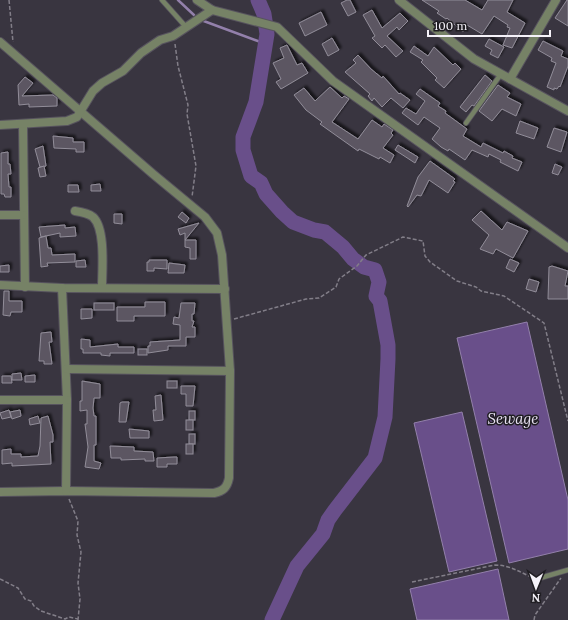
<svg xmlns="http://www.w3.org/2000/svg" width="568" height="620" font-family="Lora,serif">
<defs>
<filter id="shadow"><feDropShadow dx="2.5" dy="-2.5" stdDeviation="1" flood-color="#0009"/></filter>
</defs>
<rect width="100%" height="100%" fill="#393540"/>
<g fill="#694f8a" stroke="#9380ab">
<path d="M527,322L568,500V549L509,563L457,338Z"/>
<path d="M462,412L497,561L449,572L414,423Z"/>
<path d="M498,569L509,620H417L410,589Z"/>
</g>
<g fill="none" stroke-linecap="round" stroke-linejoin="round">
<g stroke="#9380ab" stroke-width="2.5">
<path d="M178,0L194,15"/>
<path d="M201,20L266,44"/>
</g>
<path stroke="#694f8a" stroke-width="15" d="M258,0L264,14L267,34L256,102L243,137V150L251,176L261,183L266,194L282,212L293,222L314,230L325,232L343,247L353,259L364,267L375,270L379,282L376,296L380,301L388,345V359L385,417L375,458L335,510L328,520L323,534L297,566L272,620"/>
</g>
<g fill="#5b5762" stroke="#928d99" filter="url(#shadow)">
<path d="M347,0H350L356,12L348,16L341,3Z"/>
<path d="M422,0H465L482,10L488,0H513L507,12L525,23L512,48L503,45L510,28L507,27L508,25L494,16L482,34L467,25L463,32L447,18L446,19L437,13L439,11Z"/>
<path d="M567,0H568V26L555,18Z"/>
<path d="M372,10L382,28L400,13L408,21L399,30L397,27L387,36L403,51L396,57L385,45L382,48L372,38L375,36L363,15Z"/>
<path d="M321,12L327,25L305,36L299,23Z"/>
<path d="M332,38L339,50L328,56L322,44Z"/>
<path d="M489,39L504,47L498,58L490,54L492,50L485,46Z"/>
<path d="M543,41L563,51L561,56L568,59V66L560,87L559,86L557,89L554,88V90L547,87L556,63L551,61L552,58L538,50Z"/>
<path d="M287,45L297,65L302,63L308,73L281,89L276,82L281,79L273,63L284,58L280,48Z"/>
<path d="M414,46L428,56L434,47L453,65L455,63L461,69L444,88L435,80L437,78L421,62L423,60L410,52Z"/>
<path d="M358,55L371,69L382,78L383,76L399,94L400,93L410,100L403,108L391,98L382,107L374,98L372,101L368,96L370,94L345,72L356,63L353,60Z"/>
<path d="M485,75L492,81L474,106L472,105L466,112L460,107Z"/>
<path d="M25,77L33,83L22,96L53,95L57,98V106L29,107V104L19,105L18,85Z"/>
<path d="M498,85L510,93L507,97L521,104L516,116L502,109L492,121L479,111Z"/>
<path d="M330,87L342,98L344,96L349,99L332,122L358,139L372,120L382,127L384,124L393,130L391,133L393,135L383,148L394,155L390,163L380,157L379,159L359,149L358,151L320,124L322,122L306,110L294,95L304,88L315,101Z"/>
<path d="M420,89L440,103L438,106L446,111L445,113L467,129L463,136L481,147L483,143L503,153L504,151L513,156L512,158L522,162L518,171L500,162L501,160L489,154L488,157L472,150L465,160L449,149L448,151L441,147L432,139L440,128L424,117L418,125L402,113L406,108L416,114L425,101L416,94Z"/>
<path d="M520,121L538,128L534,139L516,133Z"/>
<path d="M554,128L567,132L561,152L547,147Z"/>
<path d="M53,136L73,138V142H84V152H76V149L54,148Z"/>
<path d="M398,145L418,157L415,163L395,150Z"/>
<path d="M43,146L46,166L40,167L35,149Z"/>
<path d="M8,152V164H10L11,174H8L9,187H11V197H5L4,194H1V153Z"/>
<path d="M430,161L455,179L453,181L455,182L448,193L429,180L421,196L417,195L408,207L407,206L418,177Z"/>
<path d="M555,164L562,167L558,175L552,173Z"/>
<path d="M44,166L46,176L40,177L38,168Z"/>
<path d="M100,184L101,191H91V185Z"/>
<path d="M68,185H78L79,192H68Z"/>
<path d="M481,211L502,230L507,222L528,231L513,258L496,249L493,254L480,249L489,235L472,220Z"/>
<path d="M182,212L189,218L186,223L178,217Z"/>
<path d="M114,214H122V224L114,223Z"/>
<path d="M199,223L185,240H196V259H190V248L185,247V233L180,235L178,229Z"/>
<path d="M65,225V228L75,227L76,236L60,237V233L41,237L39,227Z"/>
<path d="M46,236L48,248H51L52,255L75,254V262L47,263L48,266L41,267L39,238Z"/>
<path d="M510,259L519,263L514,272L506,268Z"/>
<path d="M85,260L86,267H76V261Z"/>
<path d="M149,260H167V269L154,268V271H147V262H149Z"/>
<path d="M169,263L185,265L184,273H168Z"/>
<path d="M9,265V272H0V266Z"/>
<path d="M552,266L568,271L565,286H568V299H548L549,267Z"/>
<path d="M529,279L539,282L536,292L526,289Z"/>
<path d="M4,291H9V301H22V312H11L10,316L3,315Z"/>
<path d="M145,302H165V316H134V321H117V307H145Z"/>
<rect x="94" y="303" width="20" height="7"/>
<path d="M181,303H195L194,314H192V321H194L192,327H195V337H186V346H168V350L148,353V346H150V342L180,340V325L173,324L174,317L179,318Z"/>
<path d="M81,309H92V318L81,319Z"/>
<path d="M51,332L52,342H49L52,364H44V361H39L41,333Z"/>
<path d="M81,339L90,340V347L118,344V347H134V353H110V356L101,355V353H83V349H81Z"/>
<rect x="138" y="349" width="9" height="6"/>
<path d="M21,373L22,380H12V374Z"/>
<path d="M35,375V382H25V376Z"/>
<path d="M2,376H11L12,383H2Z"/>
<path d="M82,381L100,384V398H94L93,408L94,416H96V445H94V461L101,463L99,469L85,467L88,447L85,424H87V410L80,411V401H82Z"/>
<rect x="167" y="381" width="10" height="7"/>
<path d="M181,386H195L193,406H186V394H181Z"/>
<path d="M161,395L163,420L154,421L153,410H156L155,396Z"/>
<path d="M122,402H129L126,422H119L120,403Z"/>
<path d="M9,410L11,417L2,419L0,413Z"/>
<path d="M20,410L21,416L12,419L10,412Z"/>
<rect x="189" y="411" width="6" height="9"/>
<path d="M38,416L40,423L30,425L29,419Z"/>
<path d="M48,416L53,435V442H50L51,464L12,466V463L2,464V450L11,449V454H21V457L38,456L40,446L41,418Z"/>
<rect x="186" y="420" width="7" height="10"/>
<path d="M129,429L149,431V438H130Z"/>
<rect x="189" y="434" width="6" height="10"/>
<rect x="186" y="444" width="7" height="10"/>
<path d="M110,446L134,447V451L153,452L154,461H145V459L121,460V458H111Z"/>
<path d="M174,457H177V464H167V467H157V458Z"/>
</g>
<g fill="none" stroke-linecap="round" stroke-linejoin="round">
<g stroke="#57535e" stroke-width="6">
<g id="service">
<path d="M162,0L186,27"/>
<path d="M466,123L501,74"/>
<path d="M540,578L568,570"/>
</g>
</g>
<g stroke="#57535e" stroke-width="10">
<g id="minor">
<path d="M399,0L474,59L568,111"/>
<path d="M0,42L153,174L205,217L217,233L222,255L230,371L229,478C227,488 223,491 214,493L66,491L0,492"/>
<path d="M510,79L556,0"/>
<path d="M23,124L25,287"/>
<path d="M0,125L67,121L77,117L93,91L102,83L123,71L141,53L160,40L173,36L212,10"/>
<path d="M75,211C82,212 88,213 93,217C106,229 102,271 102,288"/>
<path d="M0,215H23"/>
<path d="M0,285L62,288L225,289"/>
<path d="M62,288L67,400L66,491"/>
<path d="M67,369L230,371"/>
<path d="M0,400H67"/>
</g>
</g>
<g stroke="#57535e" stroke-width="10">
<path id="tertiary" d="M197,0L212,10L277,27L333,81L568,248"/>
</g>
<g stroke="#827e88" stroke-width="1.5" stroke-dasharray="4 2" stroke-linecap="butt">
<path d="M9,0L13,42"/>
<path d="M175,44L178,66L188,105L187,114L196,166L192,197"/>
<path d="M234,319L306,299L319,298L336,287L339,279L357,266L366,255L403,237L423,241L425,256L430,262L457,281L476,287L481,291L504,296L544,323L568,421"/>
<path d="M69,499L78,521L77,535L81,552L78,583L80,599L78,620"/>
<path d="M0,579L18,588L25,599L31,601L34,606L41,611L65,619L69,617L78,619"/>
<path d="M412,582L495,565C509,565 520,572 533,578"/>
<path d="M534,620L535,615L561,578"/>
</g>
<use href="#service" stroke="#768266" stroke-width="4.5"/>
<use href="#minor" stroke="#768266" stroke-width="8"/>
<use href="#tertiary" stroke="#768266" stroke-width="8"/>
</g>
<g text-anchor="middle" stroke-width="3" stroke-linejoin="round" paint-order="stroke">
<g font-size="15" font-style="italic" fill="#e7e0f2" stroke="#201e23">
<text x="513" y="424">Sewage</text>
</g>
</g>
<g transform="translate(536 588) rotate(181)" stroke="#201e23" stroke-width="3" paint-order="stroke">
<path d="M0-3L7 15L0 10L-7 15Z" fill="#f5f2f9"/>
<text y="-6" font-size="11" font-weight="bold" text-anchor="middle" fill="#f5f2f9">N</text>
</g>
<path d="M428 30v6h122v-6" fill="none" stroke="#f5f2f9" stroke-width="2"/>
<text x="434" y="30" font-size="12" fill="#f5f2f9" stroke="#201e23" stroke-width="3" paint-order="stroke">100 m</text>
</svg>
